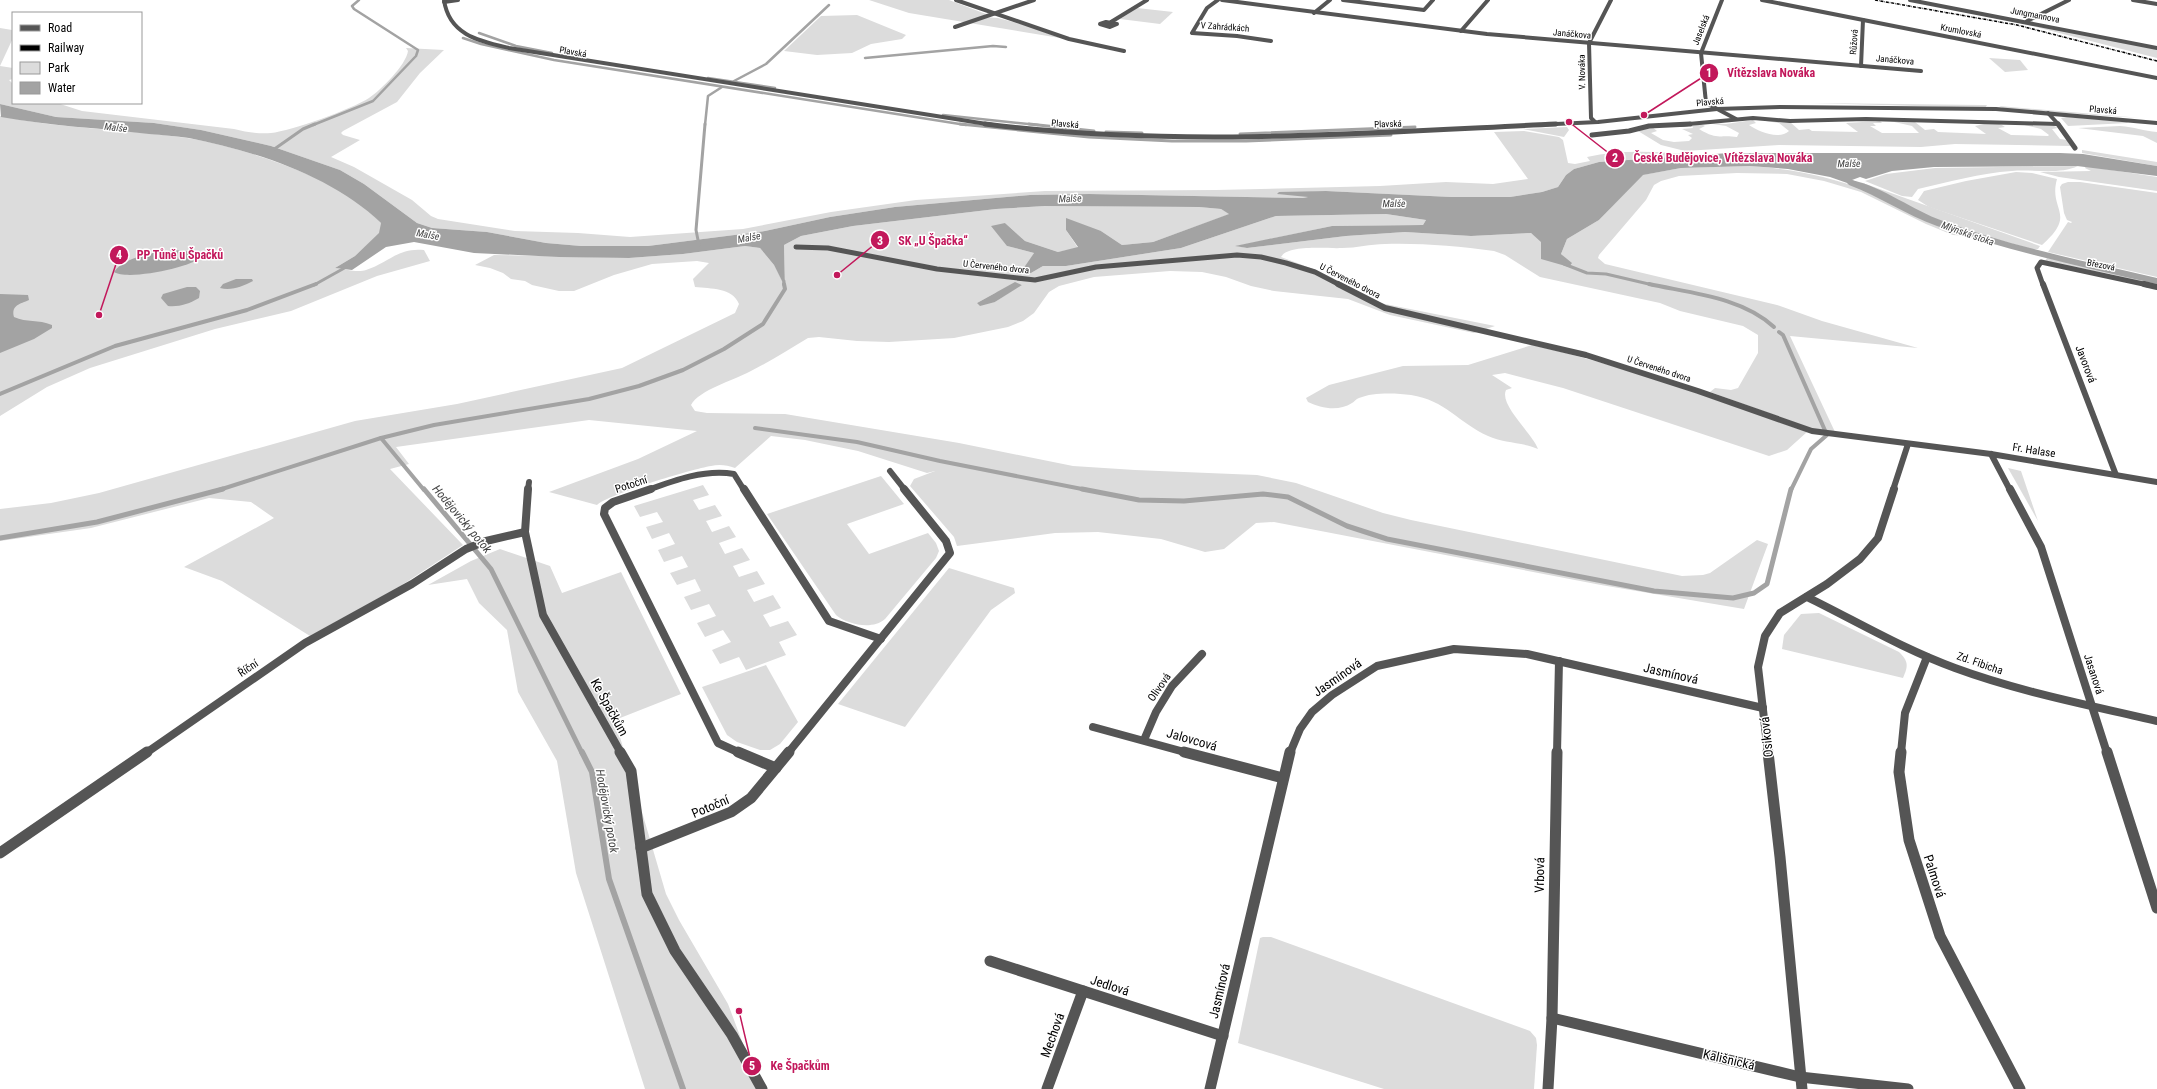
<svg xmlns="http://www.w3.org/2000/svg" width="2157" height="1089" font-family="'Roboto Condensed',sans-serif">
<rect width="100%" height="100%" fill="#fff"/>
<g fill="#dcdcdc" fill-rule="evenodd">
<path d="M869,0H949L986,14L983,17L998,18L1028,26L1060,38L909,13Z"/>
<path d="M1137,8L1173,12L1160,24L1120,19Z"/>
<path d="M857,15L906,35L902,39L871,44L852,53L817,55L784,51L821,16Z"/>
<path d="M2016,22L2157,49V58Z"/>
<path d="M0,28L12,30L13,38L0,66Z"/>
<path d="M406,48L444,50L420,73L397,102L343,131L341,133L343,135L360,140L331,157L354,167L412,200L431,216L438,219L515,231L578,233L630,237L743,229L831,212L916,200L1045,191L1216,190L1380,186L1446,182L1493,184L1528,179L1494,132L1524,131L1559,137L1563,140L1568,163L1575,164L1590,161L1587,157C1623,149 1660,152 1696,155L1599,162L1574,169L1566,175L1558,187L1542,192L1510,197H1451L1326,191L1278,194L1301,195L1309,197L1303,198L1089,194L1030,195L895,207L830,217L765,231L648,246H581L546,243L487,232L432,228L417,223L364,184L340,170L271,146L201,130L154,123L56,117L0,104V66L13,68V79L9,80L13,84V103H57L82,111L234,129C246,132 258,134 271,133C291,131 352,109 369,98C381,90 406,65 408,51Z"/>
<path d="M1989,58L2020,60L2028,70L2005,72Z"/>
<path d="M1810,103L1984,105H1987L1985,108Z"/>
<path d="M1999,106L2141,118L2005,109Z"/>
<path d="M0,116C61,129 125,129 187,138C233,145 309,170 349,196C361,203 371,213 381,223L380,233L355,256L335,268C344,269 358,273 366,270C388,263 399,247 424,250L430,261L377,276L291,311L215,329L90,368L47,387L0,416Z"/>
<path d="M2067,117L2127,122L2128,123L2068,126L2061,118Z"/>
<path d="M1753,120L1756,123L1749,125C1759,132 1779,140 1789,131L1779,123L1758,120L1790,122L1799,130L1809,129L1812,131L1858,132L1846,123L1880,121L1882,123H1873L1876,126H1870L1882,133H1919L1912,126L1890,121L1915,122L1925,130L1934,129L1938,132L1986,134L1975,126C1986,124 1995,120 2005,127L1998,128L2011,135L2048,136L2049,135L2041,129L2020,124L2054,126L2058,128L2052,129L2060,139L2067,140L2071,146L1955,144L1921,147L1779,145L1685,151L1661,145L1638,131L1652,127L1657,131L1651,133L1663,140L1674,142L1689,141L1692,138L1688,135L1693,134L1682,129L1693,128L1692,126L1701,124L1705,126L1699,129C1719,141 1719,134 1737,137L1739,133L1726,126L1706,123L1726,124Z"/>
<path d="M2120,126C2134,127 2144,131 2157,132V143L2143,136L2078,128Z"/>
<path d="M1567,127L1569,130L1564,137L1523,129Z"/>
<path d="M2082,150L2157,162V166L2082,153Z"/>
<path d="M1750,166C1794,169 1827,176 1869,191L1872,190L1900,202L1860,182L2040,246L2038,249H2032L1988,237L1953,235L1926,224L1861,192L1824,181L1787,174L1737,173L1679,176L1661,181L1654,185L1646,200L1599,255L1598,258L1605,264L1777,305L1822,321L1918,348L1790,336L1835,432L1816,430L1710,392L1715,388L1731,390L1738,388L1758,353V335L1743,326L1680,311L1660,303L1540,277L1505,255L1494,251C1458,246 1421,243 1385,244C1370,244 1357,248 1342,248C1329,249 1288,244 1281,257L1316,270L1365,297L1380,303L1495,326L1474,333L1390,315L1348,299L1274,291L1251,286L1226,277L1202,272L1170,271L1094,277L1059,286L1049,292L1034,313L1023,321L1008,327L954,338L889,342L857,341L819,337L808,338C788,350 769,362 749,372C734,380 699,390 691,405L695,411L707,413L785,414L959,443L1073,466L1135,470L1257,475L1296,483L1383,513L1411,520L1682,576L1703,575L1710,573L1757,540L1768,544L1744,609L1601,585L1274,522L1256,523L1224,549L1205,552L1161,539L1098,532L1055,533L957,546L954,537L910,486L914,479L935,471L927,473L858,451L805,440L771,436L735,468C727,465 719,464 711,466C692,469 609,494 597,505L549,492L638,459L697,431L589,420L396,447L409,464L390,469L463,545L399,587L310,636L222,581L184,567L274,518L251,502L209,498L91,528L0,541V509L51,503L99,493L355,421L457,404L622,368L735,313L739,304C732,287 711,289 695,287L693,279L709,263L697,261L652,264L614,275L574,291H559L532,285L525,281L511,279L503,273L490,268L475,265L494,255L629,258L683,254L745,246L760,248L774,265L785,286L784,245L801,236L853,226L996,209L1045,206L1199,207L1221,209L1230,214L1153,242L1122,245L1101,231L1066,230L1078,248L1058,252L1025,241L1005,223L1007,246L1034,253L1022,272L1031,273L1043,266H1066L1181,248L1276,216L1386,214L1426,220L1423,225L1332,226L1237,246L1247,248L1346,236L1405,232L1471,236L1531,233L1571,263L1561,254L1567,239L1599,220L1642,175L1681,168ZM1022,284L995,302L977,303L995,293Z"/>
<path d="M2078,166C2059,175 2033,169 2012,171C1980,173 1949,182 1918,189L1912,197L1902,196L1865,181L1886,174L1935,168Z"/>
<path d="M2086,166L2157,177V191L2059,177L2040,172L2091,171L2085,168Z"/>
<path d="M2016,172L2032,173L2057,179C2048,211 2078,213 2042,245L1929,207L1918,200L1924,191L1966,181Z"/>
<path d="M2068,182H2080L2157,193V277L2048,252L2068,222L2071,223L2072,222L2067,220L2064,213L2060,187L2062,184Z"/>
<path d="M2047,258L2157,282V286L2110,274L2051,263L2045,261Z"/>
<path d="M1532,345C1626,366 1717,400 1807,432L1787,450L1769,456L1563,388L1505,373L1492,375L1512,388L1506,390C1499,405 1532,433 1538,449C1522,442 1503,443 1488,436C1459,423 1445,400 1411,395C1396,393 1373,392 1359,398C1356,399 1354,402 1352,403C1338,412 1321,408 1308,402L1306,398L1329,385L1403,366L1468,365Z"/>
<path d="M2008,468L2021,471L2038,521Z"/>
<path d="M881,476L904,504L847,524L869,554L928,533L936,543L939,551L936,558L885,619C873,630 848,625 836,615L767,514Z"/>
<path d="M703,485L709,495L693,500L699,510L715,505L722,516L706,521L712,532L729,526L736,537L719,543L725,554L742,548L750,560L733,566L739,577L757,571L765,584L747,590L754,602L773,595L781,608L763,615L770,627L788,621L797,635L779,642L786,655L746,670L739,657L720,664L712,650L731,642L723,630L705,637L697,623L716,616L709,604L691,610L684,597L701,591L695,579L677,585L670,573L688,567L682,556L664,562L658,550L675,544L669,533L652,539L646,527L663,522L657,512L640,517L634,506Z"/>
<path d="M500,549L550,566L562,593L621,572L681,694L615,720L666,894L679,920L728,1004L760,1089H645L576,873L557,761L518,692L507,630L479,603L467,579L428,585L471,561Z"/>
<path d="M949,568L1014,588L1015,593L991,610L905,727L838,704Z"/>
<path d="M1819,613L1899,652C1909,662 1908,666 1903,678L1782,649L1784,635L1801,614Z"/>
<path d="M766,665L798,722L780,744L770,750H760L737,742L727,735L702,687Z"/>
<path d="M1263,937H1271L1530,1031L1536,1038L1537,1045L1534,1089H1384L1238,1043L1260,938Z"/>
</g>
<g fill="#a3a3a3">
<path d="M0,104L56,117L154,123L201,130L271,146L340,170L364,184L417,223L432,228L487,232L546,243L581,246H648L765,231L830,217L895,207L1030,195L1089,194L1303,198L1308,197L1277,194L1279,192L1326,191L1451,197H1510L1542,192L1558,187L1566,175L1574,169L1599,162L1729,153H2060L2083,154L2157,166V176L2077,166L1934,167L1892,171L1866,179L1860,177L1852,180L1873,189L1870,191L1830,177L1788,169L1750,166L1681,168L1643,175L1599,220L1567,239L1561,254L1572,263L1569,267L1541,259V242L1531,233L1471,236L1405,232L1346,236L1247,248L1235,246L1332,226L1423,225L1426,220L1386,214L1276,216L1181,248L1066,266H1043L1031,273L1021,272L1034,253L1007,246L991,226L1005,223L1025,241L1058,252L1078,247L1066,230V218L1101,231L1122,245L1153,242L1229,214L1221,209L1199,207L1045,206L996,209L853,226L801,236L784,245L785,287L774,265L760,248L745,246L683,254L629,258L559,257L474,253L414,242L386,247L352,270L335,268L355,256L379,233L381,223C332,176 255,151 189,138C176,136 162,135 149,134C100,128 50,126 1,117Z"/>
<path d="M175,250L201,253L204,256C192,267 128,281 114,272C125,256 157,252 175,250Z"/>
<path d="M236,279H252L253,281C243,286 232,291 220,288L223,284Z"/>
<path d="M1015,282L1022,285L995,302L980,306L977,303Z"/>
<path d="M187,287H196L200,291L199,298C189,304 179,307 168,306L161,298L163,294Z"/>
<path d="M0,294L28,295L29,300C20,304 11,305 14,317C27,323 38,319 52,325V328L34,339L0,353Z"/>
</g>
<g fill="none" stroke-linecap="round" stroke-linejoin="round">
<g stroke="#a3a3a3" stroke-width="2.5">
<path d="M479,33L516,46L552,53"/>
<path d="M463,38L481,44L554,60L966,125"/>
<path d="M865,58L993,46L1006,47"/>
<path d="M708,78L775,88"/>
<path d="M734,81L766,64L829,5"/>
<path d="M943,115L1038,125"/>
<path d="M313,125L373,101L416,56L418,50L354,9L352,6L359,0"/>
<path d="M705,125L708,96L722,87"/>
</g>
<g stroke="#a3a3a3" stroke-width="3">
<path d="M960,124L1089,137L1172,141H1246L1391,135"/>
<path d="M1029,124L1094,131"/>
<path d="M1106,132L1142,133"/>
<path d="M1240,134L1415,127"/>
<path d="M273,150L303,129L315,124"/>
<path d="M699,245L696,230L705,124"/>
<path d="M1564,264L1587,273L1606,274L1653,285"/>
<path d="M784,281V285"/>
<path d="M314,285L348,266"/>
</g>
<g stroke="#a3a3a3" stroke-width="4">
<path d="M1649,284C1690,293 1742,297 1774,327"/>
<path d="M1779,332L1783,335L1827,435L1811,449L1791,490"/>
<path d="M0,394L115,346L247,310L316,284"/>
<path d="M755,428L857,442L940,461L1087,490"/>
<path d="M219,490L381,438"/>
<path d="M424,490L381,438L434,425L589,399L639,386L683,370L724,349L763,324L785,289L784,284"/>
</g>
<g stroke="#a3a3a3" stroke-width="5">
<path d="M424,489L491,569L582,753"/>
<path d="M1082,489L1139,500L1184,501L1263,494L1288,497L1347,526L1387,539L1654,591L1733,598L1754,593L1767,584L1791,489"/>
<path d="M0,538L97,522L223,489"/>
</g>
<path stroke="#a3a3a3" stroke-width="6" d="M582,752L592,772L609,879L683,1089"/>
<path fill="#a3a3a3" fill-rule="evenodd" d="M1852,180C1885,188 1912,210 1943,221C2012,247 2085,261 2157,278V284C2083,267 2008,251 1937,226C1906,215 1879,196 1849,185L1847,183Z"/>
<g stroke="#555" stroke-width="4">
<path d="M956,0L1069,39L1124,51"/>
<path d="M1218,0L1207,8L1192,33L1237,36L1271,41"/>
<path d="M1222,0L1487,34L1921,71"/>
<path d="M1343,0L1424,10L1433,0"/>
<path d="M1722,0L1701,53L1706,103L1736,119"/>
<path d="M1762,0L2157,78"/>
<path d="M1910,0L2157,48"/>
<path d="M444,2L458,0"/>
<path d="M1314,13L1330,0"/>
<path d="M2027,21L2069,0"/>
<path d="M1106,22L1117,24L1110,27L1100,24Z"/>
<path d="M1111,22L1147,0"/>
<path d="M955,27L1034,0"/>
<path d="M1461,31L1488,0"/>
<path d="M1861,66L1863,20"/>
<path d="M2048,113L2059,125"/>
<path d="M1595,122L1591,118L1589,43L1611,0"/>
<path d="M1678,125L1753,118L1790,121L1866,119L2057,124"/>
</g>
<g stroke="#555" stroke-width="5">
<path d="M2058,124L2075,148"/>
<path d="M1592,135L1629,131L1649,126L1690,124"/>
<path d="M796,247L828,248L937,269L1035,280L1096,267L1237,255L1261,257L1286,263L1315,272L1340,285"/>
<path d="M2043,285L2037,268L2041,262L2148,285"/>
</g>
<g stroke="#555" stroke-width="6">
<path d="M1338,284L1385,308L1586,355L1698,391L1812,431L1991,454L2157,482"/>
<path d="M2043,284L2116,475"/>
<path d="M2144,284L2157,287"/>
<path d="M1991,454L2010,490"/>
<path d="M890,471L905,490"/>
<path d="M528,490L529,482"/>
<path d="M648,490C675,480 705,469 734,474L744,490"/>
<path d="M1893,490L1908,444"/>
</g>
<g stroke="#555" stroke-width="8">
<path d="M528,489L525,532L543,615L621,753"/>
<path d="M651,489L613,502L605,508L604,514L718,743L740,753"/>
<path d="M744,489L829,621L881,639"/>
<path d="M2010,489L2041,547L2107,753"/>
<path d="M1807,597C1856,621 1903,649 1955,668C2020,692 2089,705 2157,721"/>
<path d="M1093,727L1188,753"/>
<path d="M1144,740L1156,712L1172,686L1202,654"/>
<path d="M146,753L305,643L412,584L466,549L486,541L525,532"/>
<path d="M788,753L950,553L946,541L904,489"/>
<path d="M1290,753L1300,729L1312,712L1332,695L1377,666L1454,649L1527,654L1763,708"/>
<path d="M1557,753L1559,661"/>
<path d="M1768,753L1758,667L1765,636L1780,613L1827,584L1860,559L1878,538L1894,489"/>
<path d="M1901,753L1905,713L1927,657"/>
</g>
<g stroke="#555" stroke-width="11">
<path d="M620,752L631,771L647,894L675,951L732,1035L762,1089"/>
<path d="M738,752L776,768"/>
<path d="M1184,752L1283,778"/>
<path d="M1768,752L1780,857L1802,1089"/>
<path d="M1901,752L1899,772L1909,840L1940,936L2020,1089"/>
<path d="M2107,752L2157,908"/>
<path d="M641,848L731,812L751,798L789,752"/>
<path d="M0,853L147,752"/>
<path d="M990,961L1223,1036"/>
<path d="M1552,1018L1800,1077L1908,1089"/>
<path d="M1047,1089L1083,991"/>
<path d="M1210,1089L1290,752"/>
<path d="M1548,1089L1552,1018L1557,752"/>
</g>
<g stroke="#555" stroke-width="4">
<path d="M444,0C449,35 479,41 509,48L993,125"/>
<path d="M2133,0L2157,4"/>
<path d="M1535,125L1598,122L1717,109L1780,107L1996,109L2157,123"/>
</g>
<path stroke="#555" stroke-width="5" d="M985,124C1174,148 1366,133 1556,124"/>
<path stroke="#000" stroke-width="1.5" stroke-dasharray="3 1 0.5 1" stroke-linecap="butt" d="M1875,0L2017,25L2157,61"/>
</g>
<g text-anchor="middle" stroke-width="3" stroke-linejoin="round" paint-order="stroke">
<g font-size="9" fill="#000" stroke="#fff">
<text transform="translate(2035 15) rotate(11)" y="3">Jungmannova</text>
<text transform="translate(1225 27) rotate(4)" y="3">V Zahrádkách</text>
<text transform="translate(1701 30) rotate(-68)" y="3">Jaselská</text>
<text transform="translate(1961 31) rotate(11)" y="3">Krumlovská</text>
<text transform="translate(1572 34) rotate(5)" y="3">Janáčkova</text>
<text transform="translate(1854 42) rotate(-86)" y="3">Růžová</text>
<text transform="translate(573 52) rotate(10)" y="3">Plavská</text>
<text transform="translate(1895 60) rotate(5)" y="3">Janáčkova</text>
<text transform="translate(1582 72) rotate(-91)" y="3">V. Nováka</text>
<text transform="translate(1710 102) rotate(-5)" y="3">Plavská</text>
<text transform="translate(2103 110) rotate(5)" y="3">Plavská</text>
<text transform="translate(1065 124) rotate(5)" y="3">Plavská</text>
<text transform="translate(1388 124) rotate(-2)" y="3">Plavská</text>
<text transform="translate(2101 265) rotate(11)" y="3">Březová</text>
<text transform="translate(996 267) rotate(6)" y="3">U Červeného dvora</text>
<text transform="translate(1350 281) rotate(27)" y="3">U Červeného dvora</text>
<text transform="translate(1659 369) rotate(18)" y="3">U Červeného dvora</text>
</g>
<g font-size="10" font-style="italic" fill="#444" stroke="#fff">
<text transform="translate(116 127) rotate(6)" y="4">Malše</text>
<text transform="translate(1849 163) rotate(-1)" y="4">Malše</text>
<text transform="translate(1070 198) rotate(-3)" y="4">Malše</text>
<text transform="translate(1394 203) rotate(-1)" y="4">Malše</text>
<text transform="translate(1968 233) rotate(19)" y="4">Mlýnská stoka</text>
<text transform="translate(428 234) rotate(10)" y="4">Malše</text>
<text transform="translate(749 237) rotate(-10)" y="4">Malše</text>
</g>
<g font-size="11" fill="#000" stroke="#fff">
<text transform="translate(2086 364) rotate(69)" y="4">Javorová</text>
<text transform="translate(2034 450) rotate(9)" y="4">Fr. Halase</text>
<text transform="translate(631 484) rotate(-18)" y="4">Potoční</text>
<text transform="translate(1980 663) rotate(19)" y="4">Zd. Fibicha</text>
<text transform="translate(248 668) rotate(-34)" y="4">Říční</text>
<text transform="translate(2094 674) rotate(72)" y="4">Jasanová</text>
<text transform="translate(1159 687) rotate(-55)" y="4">Olivová</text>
</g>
<g font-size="12" font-style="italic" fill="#444" stroke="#fff">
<text transform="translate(462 519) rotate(50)" y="4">Hodějovický potok</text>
<text transform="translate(607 811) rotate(80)" y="4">Hodějovický potok</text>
</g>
<g font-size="13" fill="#000" stroke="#fff">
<text transform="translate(1671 673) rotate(13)" y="5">Jasmínová</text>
<text transform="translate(1337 677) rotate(-35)" y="5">Jasmínová</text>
<text transform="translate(610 707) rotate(61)" y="5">Ke Špačkům</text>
<text transform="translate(1766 737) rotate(-96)" y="5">Osiková</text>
<text transform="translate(1192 739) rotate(16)" y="5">Jalovcová</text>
<text transform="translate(710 806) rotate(-23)" y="5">Potoční</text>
<text transform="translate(1539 875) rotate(-89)" y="5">Vrbová</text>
<text transform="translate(1935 876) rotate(72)" y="5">Palmová</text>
<text transform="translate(1110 985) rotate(18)" y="5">Jedlová</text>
<text transform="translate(1219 991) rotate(-77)" y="5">Jasmínová</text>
<text transform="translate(1052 1035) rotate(-70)" y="5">Mechová</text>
<text transform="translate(1729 1059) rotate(13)" y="5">Kališnická</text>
</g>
</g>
<path fill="none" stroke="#c2185b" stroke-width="1.5" d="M1644 115L1709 73M1569 122L1615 158M837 275L880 240M99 315L119 255M739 1011L752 1066"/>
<g fill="#c2185b" stroke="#fff" stroke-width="1.5">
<circle cx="1644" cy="115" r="4"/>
<circle cx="1569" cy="122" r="4"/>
<circle cx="837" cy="275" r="4"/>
<circle cx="99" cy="315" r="4"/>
<circle cx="739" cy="1011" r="4"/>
<circle cx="1709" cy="73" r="10"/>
<circle cx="1615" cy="158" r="10"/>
<circle cx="880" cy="240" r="10"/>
<circle cx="119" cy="255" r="10"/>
<circle cx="752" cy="1066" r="10"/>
</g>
<g font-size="12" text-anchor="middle" font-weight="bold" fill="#fff">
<text x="1709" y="77">1</text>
<text x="1615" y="162">2</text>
<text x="880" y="245">3</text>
<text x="119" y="259">4</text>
<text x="752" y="1070">5</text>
</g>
<g font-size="12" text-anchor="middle" font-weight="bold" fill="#c2185b" stroke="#fff" stroke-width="3" stroke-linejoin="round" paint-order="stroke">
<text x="1771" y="77">Vítězslava Nováka</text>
<text x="1723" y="162">České Budějovice, Vítězslava Nováka</text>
<text x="933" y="245">SK „U Špačka“</text>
<text x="180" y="259">PP Tůně u Špačků</text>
<text x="800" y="1070">Ke Špačkům</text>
</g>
<rect x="12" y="12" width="130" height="92" fill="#ffffff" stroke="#999999"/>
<rect x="20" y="25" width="20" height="6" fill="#555555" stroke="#999999"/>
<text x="48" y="32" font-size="12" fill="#000000">Road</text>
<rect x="20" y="45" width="20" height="6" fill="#000000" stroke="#999999"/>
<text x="48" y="52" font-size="12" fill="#000000">Railway</text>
<rect x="20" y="62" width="20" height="12" fill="#dcdcdc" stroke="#999999"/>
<text x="48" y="72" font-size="12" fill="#000000">Park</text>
<rect x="20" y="82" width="20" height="12" fill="#a3a3a3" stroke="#999999"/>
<text x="48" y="92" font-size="12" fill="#000000">Water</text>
</svg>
